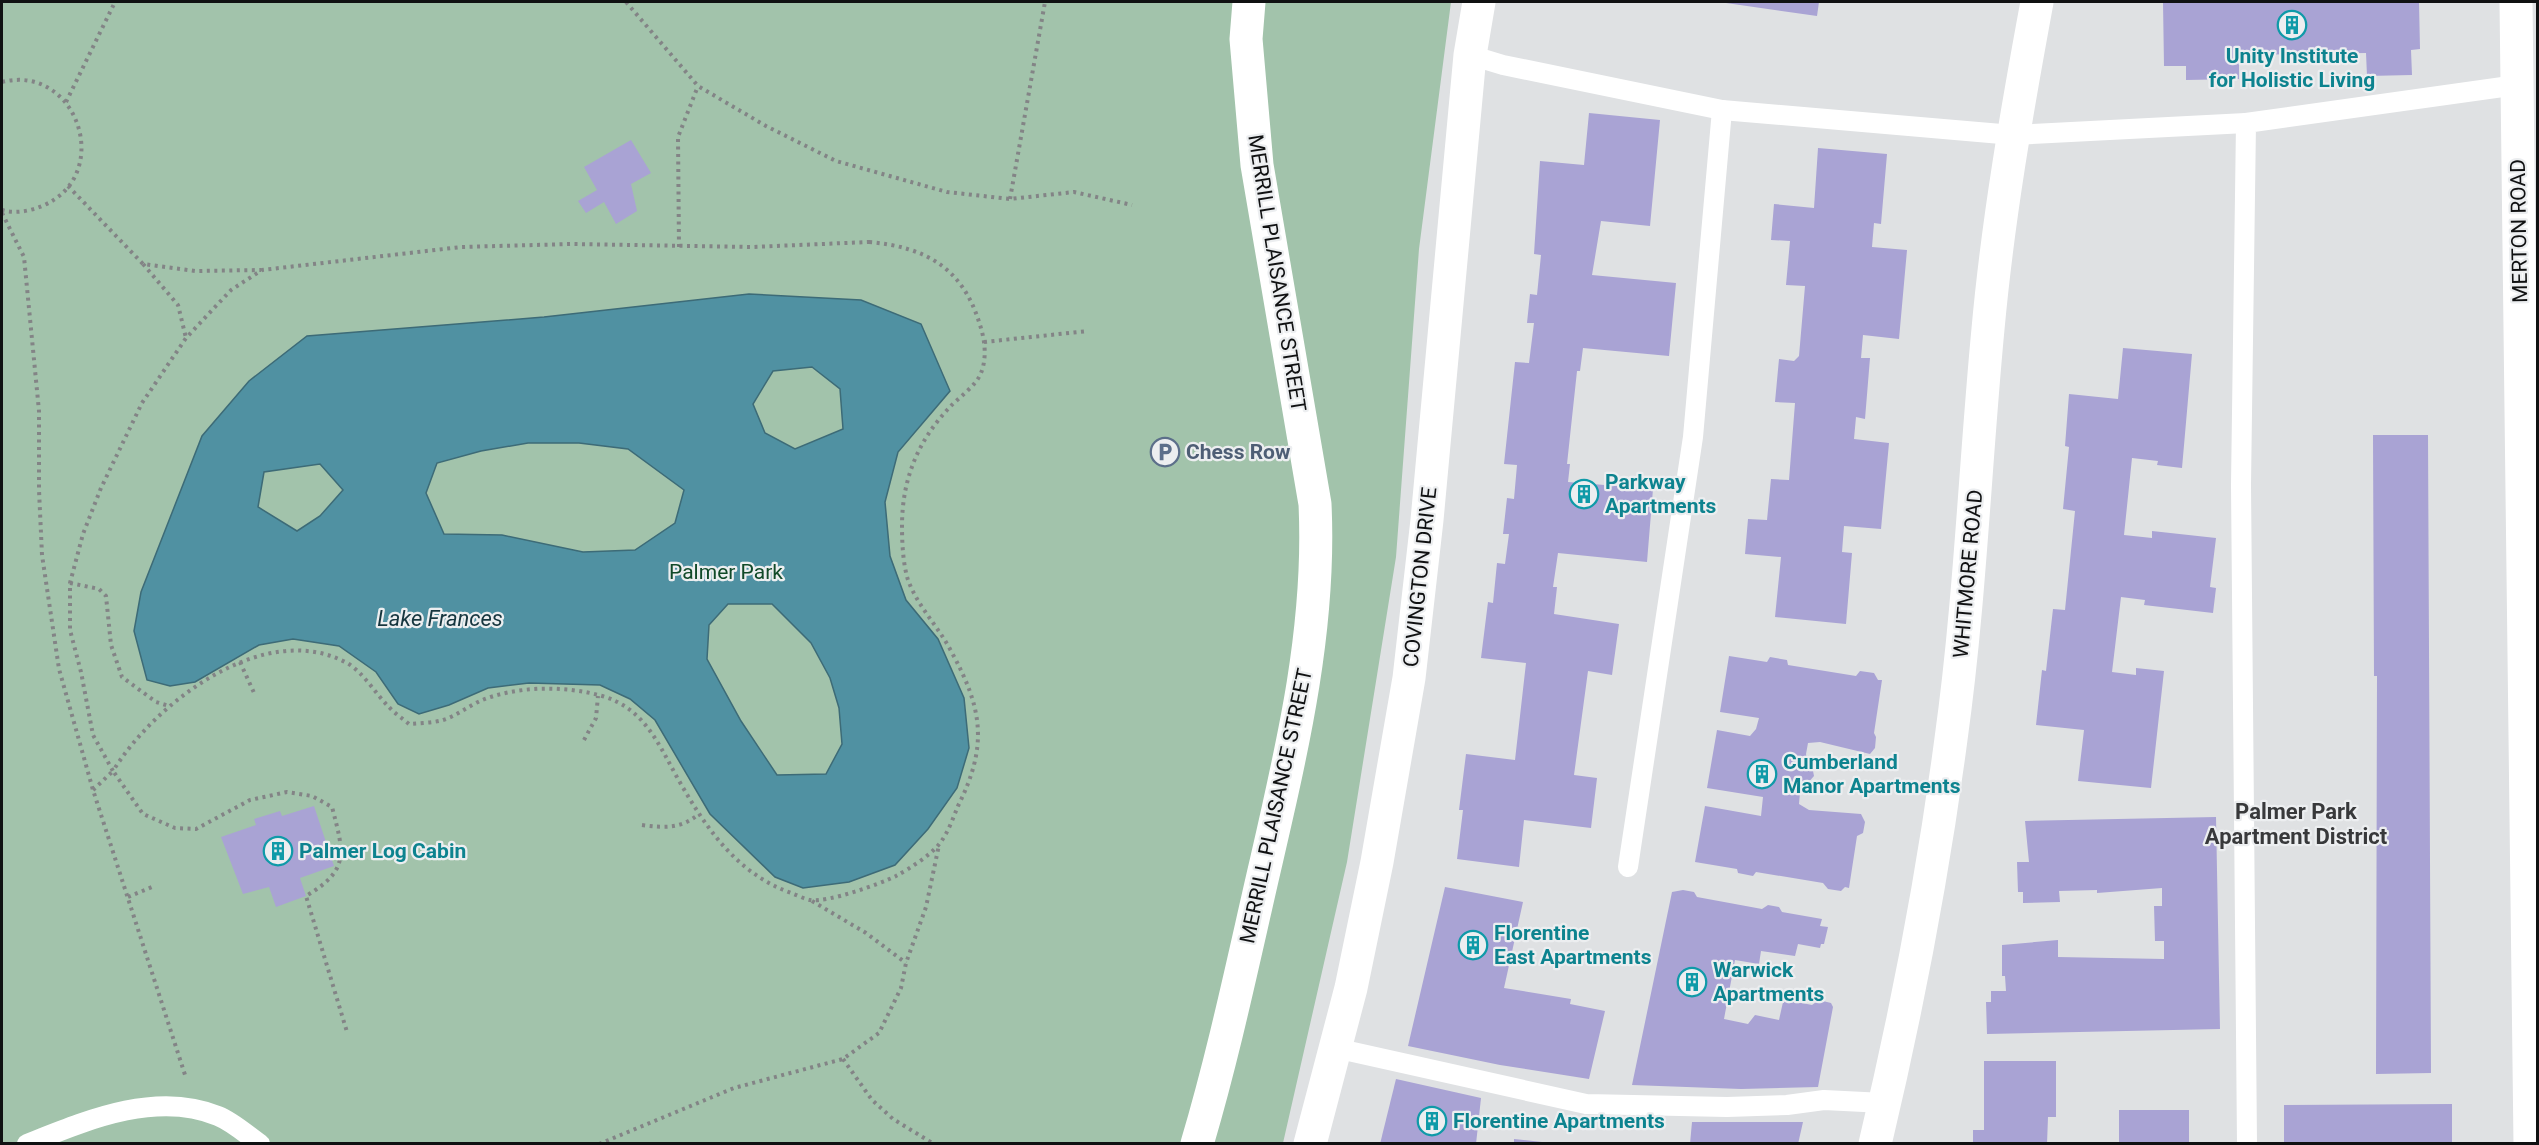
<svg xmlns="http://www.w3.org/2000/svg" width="2539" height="1145" font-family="Roboto,sans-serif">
<rect width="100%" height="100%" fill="#dfe1e3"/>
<path fill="#a2c3ab" d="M2,2H1451L1419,249L1396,557L1347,862L1283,1143H2Z"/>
<path fill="#5091a2" stroke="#3d6b77" stroke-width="1.5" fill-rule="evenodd" d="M749,294L861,300L921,324L950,391L898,452L885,502L890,556L906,600L938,639L964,698L969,748L957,788L928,829L895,865L849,882L803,888L775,877L710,814L655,720L630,699L600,685L529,683L488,688L449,705L419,714L398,704L376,672L339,646L293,639L259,645L195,682L170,686L147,680L134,631L141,592L202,436L249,381L307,336L544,317ZM812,367L840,389L843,429L795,449L765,433L753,404L773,371ZM528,443H579L628,449L684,490L675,523L635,550L583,552L502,535L444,534L426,493L437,463L481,451ZM320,464L343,490L320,516L297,531L258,507L264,472ZM728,604H772L811,643L830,678L839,708L842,744L826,774L777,775L741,721L707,659L709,625Z"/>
<g fill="#a9a3d4">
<path d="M1719,2H1819L1817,16Z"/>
<path d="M2163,2H2419L2420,49L2411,50L2412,75L2367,76L2366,53L2239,55V79L2186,80V66H2164Z"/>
<path d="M1589,113L1660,120L1650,226L1601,221L1592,275L1676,283L1669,356L1583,348L1580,371H1577L1567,464H1570L1568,482L1653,489L1647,562L1558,553L1553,587H1557L1554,614L1619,624L1612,675L1588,671L1574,775L1597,778L1591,828L1524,820L1519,867L1457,859L1463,810H1459L1466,754L1515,760L1526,663L1481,658L1488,602L1493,603L1497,563L1505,564L1509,534H1503L1507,498L1514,499L1517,465L1504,464L1515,362L1529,363L1534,323H1527L1530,294L1537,295L1541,255L1534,254L1540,161L1584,165Z"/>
<path d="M631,140L651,173L631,184L637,211L616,224L604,202L586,213L578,201L597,190L584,167Z"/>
<path d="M1818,148L1887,154L1881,224L1874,223L1872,247L1907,250L1899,339L1863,335L1861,358H1870L1865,419L1856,417L1854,439L1889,443L1881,529L1844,526L1842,552L1852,553L1846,624L1775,617L1781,557L1745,554L1748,519L1767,520L1771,479L1789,480L1795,403L1775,402L1779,359L1794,361L1799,356L1805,286L1786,285L1790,241L1771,240L1774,204L1814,208Z"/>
<path d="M2123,348L2192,354L2182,468L2157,465L2158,461L2132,458L2124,535L2152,538V531L2216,538L2210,587L2216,588L2213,613L2144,605L2145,600L2121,597L2112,672L2136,675V668L2164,671L2151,788L2078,781L2084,730L2036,725L2042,670L2046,671L2053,609L2065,610L2075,511L2063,509L2069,447L2065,446L2069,394L2118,399Z"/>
<path d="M2373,435H2428L2431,1073L2376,1074L2377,676H2374Z"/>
<path d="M1729,656L1767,662L1770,657L1787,660L1788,665L1856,676L1860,671L1874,673L1878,680H1882L1874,733L1876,737L1875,748L1870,754L1820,742L1808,743L1806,754L1809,769L1813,771L1814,776L1800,792L1799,804L1809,810L1861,814L1865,822L1863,833L1857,836L1849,888L1845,887L1841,891L1828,889L1823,883L1756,872L1753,876L1738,873L1737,869L1695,862L1705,806L1761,816L1763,797L1707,788L1717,730L1750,736L1756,729L1759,718L1720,712Z"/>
<path d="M314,806L334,866L300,878L306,896L276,907L269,887L243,894L221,837L256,825L254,819L280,811L282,816Z"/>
<path d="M2216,817L2220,1029L1987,1034L1986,1002H1991V991H2006L2005,976H2002V945L2058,940V957L2164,959V941H2155L2154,906H2162V888L2097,893V890L2059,891L2060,902L2023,903V892H2018L2017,862H2029L2025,821Z"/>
<path d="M1445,887L1523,902L1504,988L1571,999L1570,1004L1605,1011L1589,1079L1500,1065L1408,1046Z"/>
<path d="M1683,890L1694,892L1697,897L1762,909L1768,905L1779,907L1782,912L1822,919L1820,926L1828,927L1824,944H1821L1820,948L1798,944L1795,956L1761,951L1759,964L1735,960L1724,1019L1748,1024L1755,1015L1779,1020L1783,1002L1787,1000L1812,1005L1819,1000L1831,1003L1833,1007L1818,1087L1741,1089L1632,1085L1672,892Z"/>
<path d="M1984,1061H2056V1117H2048L2047,1144H1973V1130H1984Z"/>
<path d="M1396,1079L1481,1098L1476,1144H1380Z"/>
<path d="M2452,1104V1144H2284V1105Z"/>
<rect x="2119" y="1110" width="70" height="34"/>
<path d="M1692,1122H1803L1798,1144H1690Z"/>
<path d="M1514,1139L1542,1142V1144H1514Z"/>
</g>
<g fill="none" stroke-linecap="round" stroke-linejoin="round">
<g stroke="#838486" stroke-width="4" stroke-dasharray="3 4.5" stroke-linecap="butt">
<path d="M626,2L698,86L766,126L836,161L947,192L1010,199L1074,192L1132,205"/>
<path d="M2,82C78,63 115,176 42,206C30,211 15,214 2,210"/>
<path d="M66,102L115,2"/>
<path d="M68,186L143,264L195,271L261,270"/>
<path d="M1010,199L1045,2"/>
<path d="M2,213L24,257L39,411V490L42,555L59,669L93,790L186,1078"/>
<path d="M869,242C926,247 963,268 980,325C985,340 987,358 981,373C976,386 959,397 949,408C918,441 902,479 902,526C902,543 903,564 908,580C918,607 938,626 951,651C983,709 988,746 958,806C953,818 948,833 940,843C931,855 909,869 896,876C880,884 827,903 810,900C804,899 797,895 791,893C736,873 706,828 678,779C658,743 644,708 602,696C564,685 515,686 480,701C467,707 456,716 443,720C433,723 420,723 409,724C402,718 394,713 388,706C375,693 363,672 347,663C264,618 154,704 113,771L93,735L81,672L70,630V583L83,534L101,488L142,403L186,338L231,290L262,270L461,247L571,244L752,247Z"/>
<path d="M679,247L678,137L698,86"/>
<path d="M143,264L178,305L186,338"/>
<path d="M984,342L1088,331"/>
<path d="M70,583L99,589L106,596L111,645L122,677L156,702L169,706"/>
<path d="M240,662L255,695"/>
<path d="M584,740L596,718L598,696"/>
<path d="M93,790L113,771L143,814L175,828L196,829L250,800L287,792L312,796L332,807C344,853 350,870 306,896L347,1032"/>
<path d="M642,825C664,828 681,829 699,814"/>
<path d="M128,897L152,887"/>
<path d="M812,901L866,933L906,963"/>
<path d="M843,1059L872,1100L893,1119L934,1144"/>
<path d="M599,1144L734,1088L843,1059L879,1033L901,988L906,963L926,907L939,845"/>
</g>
<g stroke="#fff" stroke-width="20">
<path d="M1470,55L1503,65L1722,110L2013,135L2246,123"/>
<path d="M1628,867L1693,437L1722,110"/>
<path d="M1335,1048L1586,1104L1727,1107L1787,1105L1824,1100L1884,1103"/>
<path d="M27,1144C85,1121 156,1090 218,1116C233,1122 247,1135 260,1144"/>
<path d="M2247,1144L2241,485L2246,123L2517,85"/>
</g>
<g stroke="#fff" stroke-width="33">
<path d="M2516,2L2530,1144"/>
<path d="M1310,1144L1351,988L1377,862L1409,678L1427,520L1470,55L1479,2"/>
<path d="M1875,1144C1907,1010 1933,875 1951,739C1970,603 1975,465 1988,329C1998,219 2017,110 2037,2"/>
</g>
<path stroke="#fff" stroke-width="33" d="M1197,1144C1224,1053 1243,962 1264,871C1292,750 1321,629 1315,504L1257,165L1246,39L1249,2"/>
</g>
<defs>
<g id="building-ring" transform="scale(1.5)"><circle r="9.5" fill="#eceef0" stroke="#0f9aa8" stroke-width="1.5"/><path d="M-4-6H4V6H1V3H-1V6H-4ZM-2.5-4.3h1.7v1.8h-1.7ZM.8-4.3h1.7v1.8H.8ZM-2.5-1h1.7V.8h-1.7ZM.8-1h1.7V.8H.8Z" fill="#0f9aa8"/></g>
<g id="parking-ring" transform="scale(1.5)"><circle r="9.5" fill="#eceef0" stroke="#5c6f8a" stroke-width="1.5"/><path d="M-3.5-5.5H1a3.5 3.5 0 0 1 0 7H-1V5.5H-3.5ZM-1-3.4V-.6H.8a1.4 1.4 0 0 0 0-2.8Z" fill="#5c6f8a"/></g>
</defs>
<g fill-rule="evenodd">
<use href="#building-ring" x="2292" y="25"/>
<use href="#parking-ring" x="1165" y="452"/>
<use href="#building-ring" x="1584" y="494"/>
<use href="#building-ring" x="1762" y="774"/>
<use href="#building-ring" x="278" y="851"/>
<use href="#building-ring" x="1473" y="945"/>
<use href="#building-ring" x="1692" y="982"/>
<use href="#building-ring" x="1432" y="1121"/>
</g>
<g text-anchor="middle" stroke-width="4.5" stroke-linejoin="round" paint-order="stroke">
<g font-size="21" font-weight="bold" fill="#0d838f" stroke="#eceef0" text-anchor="start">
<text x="2292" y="63" text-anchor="middle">Unity Institute<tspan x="2292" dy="24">for Holistic Living</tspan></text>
<text x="1605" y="489">Parkway<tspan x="1605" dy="24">Apartments</tspan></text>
<text x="1783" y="769">Cumberland<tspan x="1783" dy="24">Manor Apartments</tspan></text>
<text x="299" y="858">Palmer Log Cabin</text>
<text x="1494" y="940">Florentine<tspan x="1494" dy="24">East Apartments</tspan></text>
<text x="1713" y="977">Warwick<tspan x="1713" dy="24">Apartments</tspan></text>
<text x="1453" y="1128">Florentine Apartments</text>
</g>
<g font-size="21" fill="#101112" stroke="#eceef0">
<text transform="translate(2519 231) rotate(-91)" y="7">MERTON ROAD</text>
<text transform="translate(1277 273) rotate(81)" y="7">MERRILL PLAISANCE STREET</text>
<text transform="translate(1968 574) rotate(-85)" y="7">WHITMORE ROAD</text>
<text transform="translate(1420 577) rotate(-84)" y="7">COVINGTON DRIVE</text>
<text transform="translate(1276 806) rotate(-78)" y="7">MERRILL PLAISANCE STREET</text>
</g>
<g font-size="21" font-weight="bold" fill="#4e5e75" stroke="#eceef0" text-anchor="start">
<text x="1186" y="459">Chess Row</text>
</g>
<g font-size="21" fill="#114a29" stroke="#eceef0">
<text x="726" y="579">Palmer Park</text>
</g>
<g font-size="22" font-style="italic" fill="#16363f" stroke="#eceef0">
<text x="440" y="626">Lake Frances</text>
</g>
<g font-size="22" font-weight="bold" fill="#38393b" stroke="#eceef0">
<text x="2296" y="819">Palmer Park<tspan x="2296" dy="25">Apartment District</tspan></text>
</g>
</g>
<rect width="2539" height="1145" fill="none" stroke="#101112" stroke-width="6"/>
</svg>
